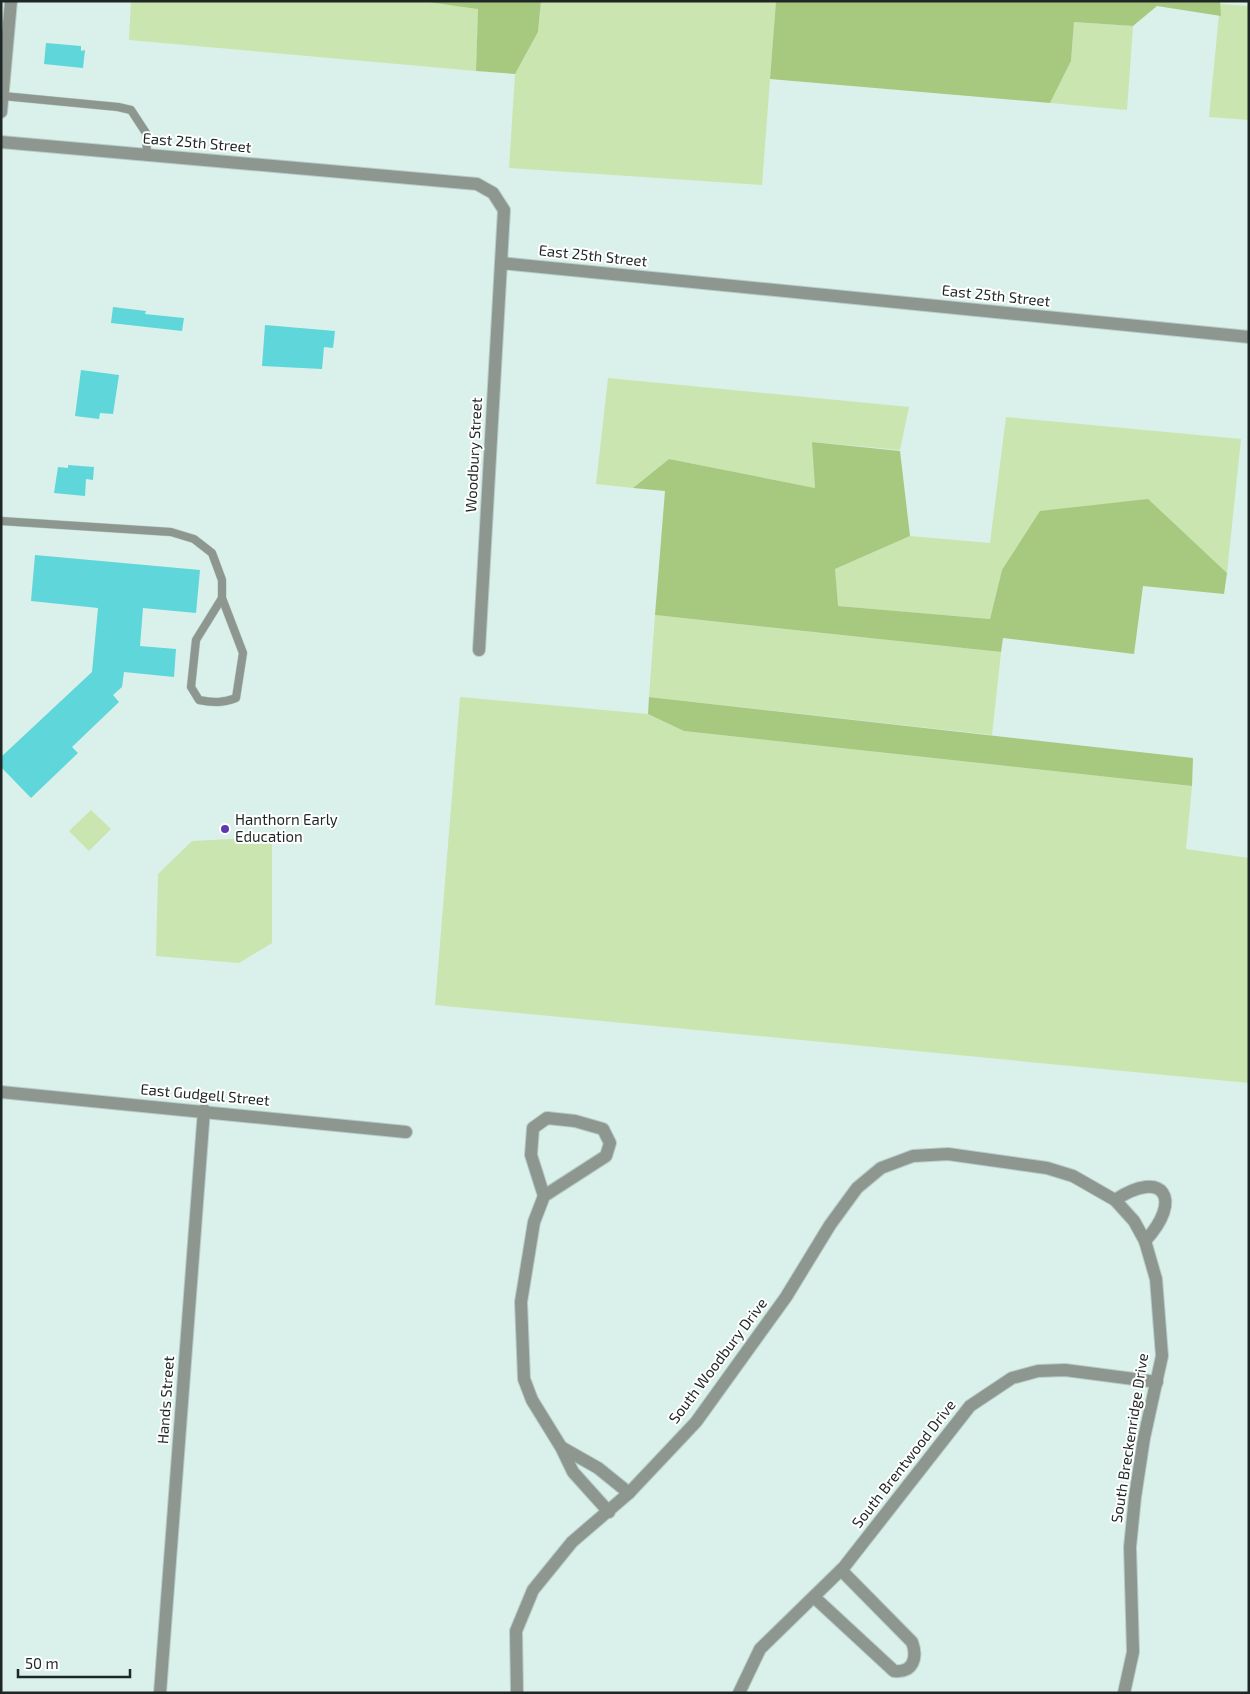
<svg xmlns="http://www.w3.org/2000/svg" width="1250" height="1694" font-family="'Exo 2',sans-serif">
<rect width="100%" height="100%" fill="#d9f1ea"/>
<g fill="#cae5af">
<path d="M131,1H421L478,8L476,71L129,40Z"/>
<path d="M541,1H776L762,185L509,168L515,74L538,32Z"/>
<path d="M1220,4L1249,6V120L1209,117Z"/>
<path d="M1074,22L1133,26L1127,110L1050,103L1071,61Z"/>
<path d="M608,378L909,407L900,450L813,442L815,488L669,459L633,488L596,484Z"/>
<path d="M1006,417L1241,439L1227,573L1147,499L1002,570L990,619L837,606L835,569L910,536L990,543Z"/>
<path d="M655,615L1001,652L992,735L649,697Z"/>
<path d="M460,697L648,714L684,731L1192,786L1186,849L1249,858V1083L435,1005Z"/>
<path d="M91,810L111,829L89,851L69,831Z"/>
<path d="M272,837V943L239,963L156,956L158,874L192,841Z"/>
</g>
<g fill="#a6c97f">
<path d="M421,1H541L538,32L515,74L476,71L478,9Z"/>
<path d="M776,1H1220L1221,16L1157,6L1133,26L1074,22L1071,61L1050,103L770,79Z"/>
<path d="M812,442L900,451L910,536L835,569L838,606L990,619L1002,570L1040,511L1148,499L1227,573L1224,594L1143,586L1134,654L1003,638L1001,652L655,615L665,491L633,488L669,459L815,488Z"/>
<path d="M649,697L1193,758L1192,786L684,731L648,714Z"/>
</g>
<g fill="#5ed6da">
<path d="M46,43L81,46V51L85,50L83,68L44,64Z"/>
<path d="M113,307L146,311L145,314L184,318L182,331L111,323Z"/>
<path d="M265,325L335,331L333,348L324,347L322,369L262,366Z"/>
<path d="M81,370L119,375L113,414L100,413L99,419L75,416Z"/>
<path d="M68,465L94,467L93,480L86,479L85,496L54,493L58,467L68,468Z"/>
<path d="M35,555L200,570L196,613L143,608L140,646L176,649L174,677L124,672L122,687L113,695L119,702L72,747L78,753L31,798L1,767V757L92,672L98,608L31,601Z"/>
</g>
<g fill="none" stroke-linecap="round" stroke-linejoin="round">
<g stroke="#b7cdc7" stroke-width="9">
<g id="service">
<path d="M3,96L118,107L131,110L146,133L147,155"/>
<path d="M1,521L171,532L194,539L212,553L222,580V598L243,653L236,698C223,703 213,703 199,700L191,687L196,640L222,598"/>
</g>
</g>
<g stroke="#b7cdc7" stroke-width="14">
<g id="minor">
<path d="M1,142L477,184L493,193L504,210L479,650"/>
<path d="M501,263L1249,337"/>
<path d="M1,1092L406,1132"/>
<path d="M544,1196L531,1155L533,1128L547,1118L575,1121L603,1129L610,1143L606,1156L544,1196L534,1222L521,1302L524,1379L532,1400L561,1447L573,1472L609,1512"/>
<path d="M1115,1200C1163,1168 1184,1199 1145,1241"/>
<path d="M561,1447L598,1468L629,1493"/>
<path d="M814,1597L894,1671C913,1673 918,1658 912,1642L841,1570"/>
<path d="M160,1693L204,1110"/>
<path d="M517,1693L516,1631L533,1590L572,1542L629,1493L696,1422L786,1297L830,1225L857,1188L881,1168L913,1156L948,1154L1047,1168L1073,1176L1115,1200L1134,1221L1145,1241L1156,1279L1162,1356L1144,1438L1135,1497L1130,1547L1133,1652L1124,1693"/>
<path d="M739,1693L760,1649L844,1567L970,1406L1012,1378L1038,1371L1065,1370L1157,1382"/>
</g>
</g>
<g stroke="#b7cdc7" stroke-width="14">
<path id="tertiary" d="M1,112L11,1"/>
</g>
<use href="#service" stroke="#8e9690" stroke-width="8"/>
<use href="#minor" stroke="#8e9690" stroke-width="12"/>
<use href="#tertiary" stroke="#8e9690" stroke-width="12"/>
</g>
<circle fill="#5d38b0" stroke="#fff" stroke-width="2" cx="225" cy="829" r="5"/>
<g text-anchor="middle" stroke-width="4" stroke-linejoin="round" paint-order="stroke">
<g font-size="15" fill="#1e2725" stroke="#fff">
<text transform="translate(197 143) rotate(5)" y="5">East 25th Street</text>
<text transform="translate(593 256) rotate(6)" y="5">East 25th Street</text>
<text transform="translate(996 296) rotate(6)" y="5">East 25th Street</text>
<text transform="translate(474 455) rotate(-87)" y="5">Woodbury Street</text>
<text transform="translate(205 1095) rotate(5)" y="5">East Gudgell Street</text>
<text transform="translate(718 1361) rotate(-53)" y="5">South Woodbury Drive</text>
<text transform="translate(166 1400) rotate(-86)" y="5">Hands Street</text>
<text transform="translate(1130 1438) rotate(-81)" y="5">South Breckenridge Drive</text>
<text transform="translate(904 1464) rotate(-52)" y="5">South Brentwood Drive</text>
</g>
<g font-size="15" fill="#1e2725" stroke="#fff" text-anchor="start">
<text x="235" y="825">Hanthorn Early<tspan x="235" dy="17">Education</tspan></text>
</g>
</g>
<rect width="1250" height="1694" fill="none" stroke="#1e2725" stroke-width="5"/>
<path d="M18 1669v8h112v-8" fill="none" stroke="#1e2725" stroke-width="2.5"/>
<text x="25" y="1669" font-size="15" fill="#1e2725" stroke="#ffffff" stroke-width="4" paint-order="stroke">50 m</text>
</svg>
